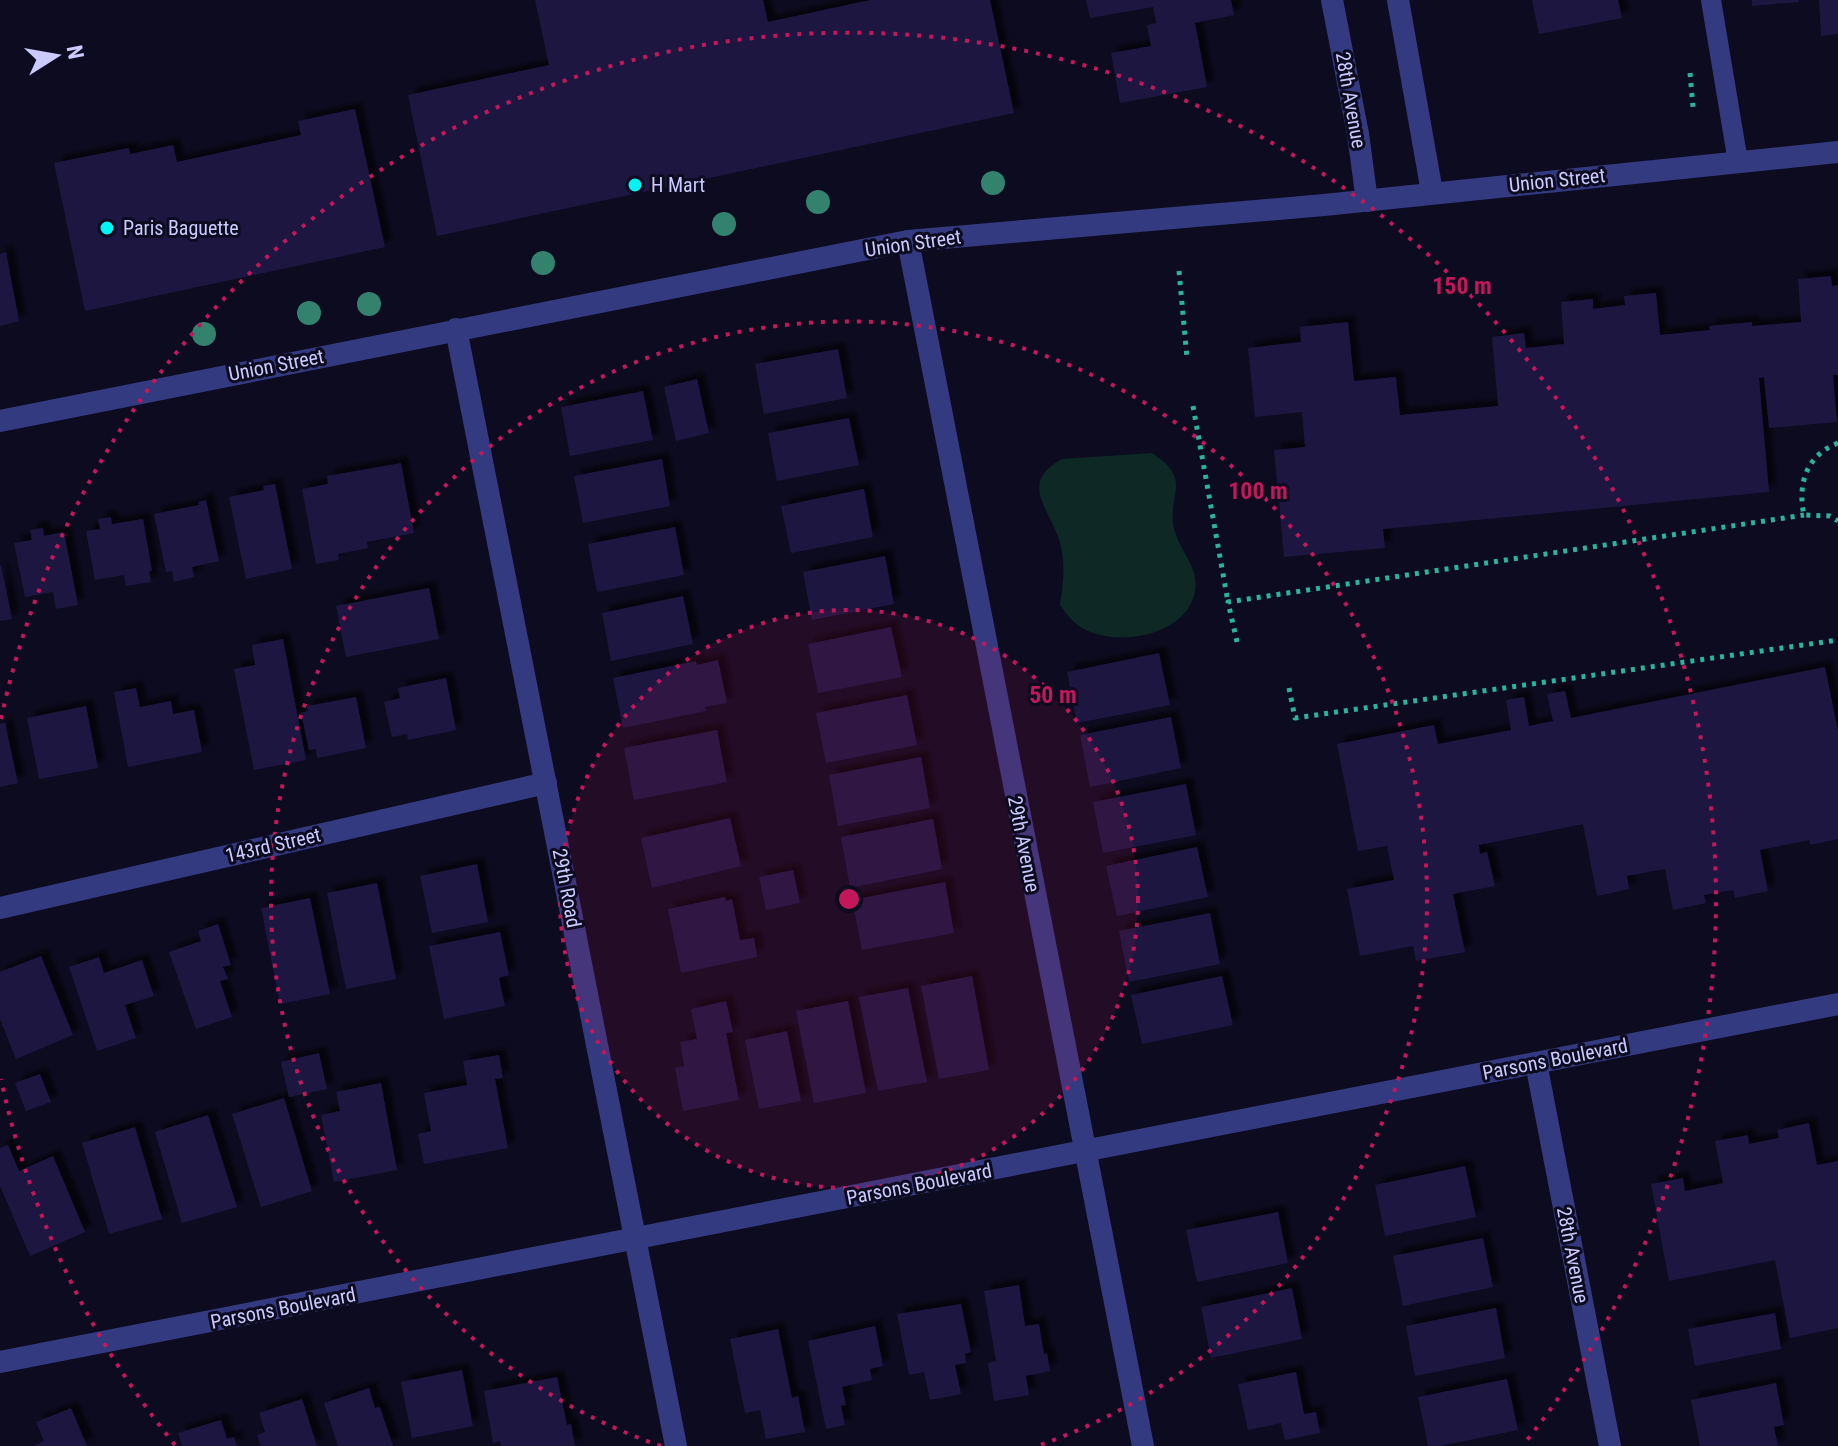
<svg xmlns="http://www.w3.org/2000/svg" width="1838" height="1446" font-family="'Roboto Condensed',sans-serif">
<defs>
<filter id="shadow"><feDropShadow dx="7" dy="-7" stdDeviation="2" flood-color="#0009"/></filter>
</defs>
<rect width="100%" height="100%" fill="#0d0b1f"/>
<path fill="#0e2925" d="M1152,453C1191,479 1170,490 1173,523C1176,549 1200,565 1195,592C1186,635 1121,647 1086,630C1075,625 1067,615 1060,605C1063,585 1066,564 1060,543C1051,509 1017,483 1062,459Z"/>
<g fill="#1b1741" filter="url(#shadow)">
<path d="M535,0H763L768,22L870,0H990L1014,113L437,236L408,95L549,65Z"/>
<path d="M1086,0H1231L1234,15L1195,23L1207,87L1120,103L1111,53L1151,46L1147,25L1156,23L1153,7L1090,18Z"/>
<path d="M1532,0H1618L1622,18L1539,34Z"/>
<path d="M1752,0H1799V2L1752,6Z"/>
<path d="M1819,0H1838V34L1821,36Z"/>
<path d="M355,109L385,247L85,311L54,163L129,148L130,154L173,145L177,162L301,135L298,121Z"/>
<path d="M6,252L19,321L0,326V254Z"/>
<path d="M1831,276L1832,286L1838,285V375H1833L1837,422L1769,428L1764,377L1759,378L1769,492L1383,529L1385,548L1284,557L1274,450L1305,447L1302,412L1255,417L1248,348L1301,342L1300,327L1348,322L1354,381L1396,377L1400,415L1498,406L1492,337L1524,333L1526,348L1564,344L1561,302L1593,299V309L1625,305L1624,296L1656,293L1660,335L1710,330L1709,326L1752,322V326L1801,322L1798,279Z"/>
<path d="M838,349L847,398L764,414L755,364Z"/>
<path d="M697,379L709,433L676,441L664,387Z"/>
<path d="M643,391L653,440L570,456L561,407Z"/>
<path d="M849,418L859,465L777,481L768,433Z"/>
<path d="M662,459L670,506L583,523L574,476Z"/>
<path d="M401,463L414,533L367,542L368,548L338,554L339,560L316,564L302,489L328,484L327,476Z"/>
<path d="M275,484L292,569L246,579L229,497L264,490L263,486Z"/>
<path d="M864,489L873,537L791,553L781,506Z"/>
<path d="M206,500L219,561L192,567L194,577L174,582L172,571L166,572L154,514L199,505L198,502Z"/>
<path d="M111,517L112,524L143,519L152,571H149L151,582L126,586L124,575L95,580L86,531L100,529L98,519Z"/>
<path d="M675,527L684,575L597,592L588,544Z"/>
<path d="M43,528L44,536L64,532L78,605L56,609L53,592L25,597L14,543L32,540L30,530Z"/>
<path d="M885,556L894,604L812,620L803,572Z"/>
<path d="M1,565L12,619L0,621V566Z"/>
<path d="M429,588L439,639L346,657L336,606Z"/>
<path d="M683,596L693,644L611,661L602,613Z"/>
<path d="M891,627L902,677L818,693L808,644Z"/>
<path d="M283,639L306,760L254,770L234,669L255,665L252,645Z"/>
<path d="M1159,653L1170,705L1077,723L1067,672Z"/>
<path d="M718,660L727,703L705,707L706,711L623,728L613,678L696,661L697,665Z"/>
<path d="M1825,667L1838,731V839L1810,845L1809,840L1760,850L1768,891L1735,898L1733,890L1704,895L1706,903L1673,910L1665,869L1627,876L1629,889L1597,896L1583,824L1479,845L1480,854L1487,852L1495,886L1453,894L1465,952L1416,961L1413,946L1360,956L1347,889L1394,880L1387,846L1358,851L1337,744L1434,725L1438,744L1511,730L1506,700L1524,697L1529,726L1553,721L1547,694L1565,691L1571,718Z"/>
<path d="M446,678L456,730L408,740L407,734L392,737L384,702L400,698L398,688Z"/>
<path d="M136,688L140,707L171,701L173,714L194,710L202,752L128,767L114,692Z"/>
<path d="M907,695L917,745L826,763L816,713Z"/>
<path d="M356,697L366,748L317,758L316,749L309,750L301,713L308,711L307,706Z"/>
<path d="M86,706L98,768L39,779L27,718Z"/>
<path d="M1171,717L1181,768L1090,787L1080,735Z"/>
<path d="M5,723L18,783L0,787V724Z"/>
<path d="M717,730L727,782L634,800L624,748Z"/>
<path d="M921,757L930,808L838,826L829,775Z"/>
<path d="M1186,784L1196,835L1103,853L1093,802Z"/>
<path d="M730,818L741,866L652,888L641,838Z"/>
<path d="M933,819L942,869L850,888L841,837Z"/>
<path d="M1197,847L1208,897L1117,916L1106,866Z"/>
<path d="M477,864L488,922L432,933L420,876Z"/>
<path d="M793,870L800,903L766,910L759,877Z"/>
<path d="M945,882L954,933L862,950L852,900Z"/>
<path d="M377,883L396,979L346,989L327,893Z"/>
<path d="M725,897L726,901L732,899L740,940L754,938L757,957L681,973L668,909Z"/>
<path d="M310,898L330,994L280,1004L261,908Z"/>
<path d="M1210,913L1220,964L1129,982L1119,931Z"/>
<path d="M218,924L231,965L223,967L228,979L220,981L232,1017L196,1029L169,952L201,941L198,931Z"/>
<path d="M500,932L509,975L499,978L505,1006L444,1019L429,946Z"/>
<path d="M41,956L73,1035L16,1059L0,1019V972Z"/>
<path d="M99,957L104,973L142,960L154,996L125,1005L136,1038L97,1051L69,967Z"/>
<path d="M972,976L989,1070L939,1079L921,986Z"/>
<path d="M1222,976L1233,1025L1142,1044L1131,995Z"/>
<path d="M908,988L927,1082L878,1091L859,997Z"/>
<path d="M726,1001L733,1032L726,1033L739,1100L683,1111L675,1068L684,1066L680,1042L697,1039L691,1009Z"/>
<path d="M848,1001L866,1093L814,1103L796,1011Z"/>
<path d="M787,1031L801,1101L759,1109L745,1040Z"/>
<path d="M319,1053L327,1089L289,1097L281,1062Z"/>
<path d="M499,1055L503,1078L495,1079L508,1148L424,1164L418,1134L431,1131L424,1093L467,1085L463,1061Z"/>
<path d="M40,1074L51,1102L26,1111L15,1083Z"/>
<path d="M381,1083L397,1170L334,1182L321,1115L340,1111L336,1092Z"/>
<path d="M284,1098L312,1191L261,1207L232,1114Z"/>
<path d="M208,1115L237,1207L182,1223L155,1132Z"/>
<path d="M1809,1123L1817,1165L1838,1161V1328L1790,1338L1775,1260L1669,1281L1651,1184L1683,1178L1685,1191L1723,1183L1715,1141L1748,1135L1749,1144L1779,1138L1777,1130Z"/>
<path d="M135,1127L162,1219L109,1234L82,1143Z"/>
<path d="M8,1145L19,1171L53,1156L85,1232L30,1256L0,1186V1148Z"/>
<path d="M1465,1166L1476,1217L1385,1236L1375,1185Z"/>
<path d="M1278,1212L1288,1263L1197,1282L1186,1230Z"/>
<path d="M1483,1238L1493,1287L1403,1306L1393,1256Z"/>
<path d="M1019,1285L1025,1326L1039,1324L1044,1354L1047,1353L1050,1371L1026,1376L1029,1395L994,1401L988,1363L996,1361L984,1291Z"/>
<path d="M1292,1288L1302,1339L1211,1358L1201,1307Z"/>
<path d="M961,1304L971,1352L965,1354L966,1363L955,1365L961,1394L930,1400L924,1372L909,1375L897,1314Z"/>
<path d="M1496,1308L1505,1358L1415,1376L1406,1326Z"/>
<path d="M1775,1313L1781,1349L1695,1366L1688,1329Z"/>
<path d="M875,1326L883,1366L870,1369L872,1380L842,1387L846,1405L841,1406L845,1425L826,1429L808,1341Z"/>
<path d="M778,1329L792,1398L798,1396L805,1432L766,1439L760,1410L745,1413L730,1339Z"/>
<path d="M462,1370L473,1426L412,1438L401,1382Z"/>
<path d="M1296,1372L1304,1414L1316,1412L1320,1433L1285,1440L1281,1423L1248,1430L1238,1384Z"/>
<path d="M557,1377L567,1425L571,1424L575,1446H501L500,1441L493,1443L484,1391Z"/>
<path d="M1507,1379L1518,1430L1440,1446H1428L1418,1397Z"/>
<path d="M1776,1383L1784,1425L1774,1427L1778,1446H1700L1691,1400Z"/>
<path d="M369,1388L375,1408L380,1407L393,1446H338L324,1403Z"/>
<path d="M302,1399L317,1446H261L257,1435L265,1432L259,1413Z"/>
<path d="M71,1408L87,1446H33L44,1441L36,1422Z"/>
<path d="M221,1420L227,1439L234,1437L237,1446H182L178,1433Z"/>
</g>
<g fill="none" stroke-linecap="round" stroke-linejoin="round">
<g stroke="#29b49c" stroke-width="5" stroke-dasharray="4 6" stroke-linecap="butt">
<path d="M1690,73L1693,107"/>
<path d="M1179,271L1187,358"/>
<path d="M1193,406L1228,602"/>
<path d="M1838,443C1807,455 1797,483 1804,515L1830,516L1838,521"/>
<path d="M1237,642L1228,602L1804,515"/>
<path d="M1289,688L1295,718L1838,640"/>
</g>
<path stroke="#343a80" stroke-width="20" d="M1711,0L1738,162"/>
<g stroke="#343a80" stroke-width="22">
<path d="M1332,0L1358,134L1367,201"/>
<path d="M1398,0L1432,192"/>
<path d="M908,241L1143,1446"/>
<path d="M456,329L676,1446"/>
<path d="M0,908L546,783"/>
<path d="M1536,1063L1610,1446"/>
</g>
<g stroke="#343a80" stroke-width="22">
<path d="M0,421L908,241L1324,205L1838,152"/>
<path d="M0,1362L1838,1004"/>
</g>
</g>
<g fill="#33826e">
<circle cx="993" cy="183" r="12"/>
<circle cx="818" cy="202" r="12"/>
<circle cx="724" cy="224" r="12"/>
<circle cx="543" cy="263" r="12"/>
<circle cx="369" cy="304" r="12"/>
<circle cx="309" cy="313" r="12"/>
<circle cx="204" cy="334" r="12"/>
</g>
<circle cx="849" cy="899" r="289" fill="#c2185b" fill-opacity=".12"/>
<g fill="none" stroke="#c2185b" stroke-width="4" stroke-dasharray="4 8">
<circle cx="849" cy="899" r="289"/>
<path d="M661 1446A578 578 0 1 1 1037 1446"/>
<path d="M175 1445A867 867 0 0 1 1 1079M1 719A867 867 0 1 1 1523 1445"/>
</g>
<g fill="#00f5f2" stroke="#0d0b1f" stroke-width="3">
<circle cx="635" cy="185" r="8"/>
<circle cx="107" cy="228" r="8"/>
</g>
<g text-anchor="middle" stroke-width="6" stroke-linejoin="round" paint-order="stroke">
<g font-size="20" fill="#cacaff" stroke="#0d0b1f">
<text transform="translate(1351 100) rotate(80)" y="7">28th Avenue</text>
<text transform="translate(1557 180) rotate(-6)" y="7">Union Street</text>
<text transform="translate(913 243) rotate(-8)" y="7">Union Street</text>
<text transform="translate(276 365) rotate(-11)" y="7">Union Street</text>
<text transform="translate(1024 844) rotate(79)" y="7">29th Avenue</text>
<text transform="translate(273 845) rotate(-13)" y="7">143rd Street</text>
<text transform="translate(567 888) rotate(79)" y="7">29th Road</text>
<text transform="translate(1555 1059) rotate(-11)" y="7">Parsons Boulevard</text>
<text transform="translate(919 1184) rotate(-11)" y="7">Parsons Boulevard</text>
<text transform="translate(1573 1255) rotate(79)" y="7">28th Avenue</text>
<text transform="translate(283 1308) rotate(-11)" y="7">Parsons Boulevard</text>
</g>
<g font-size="20" fill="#cacaff" stroke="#0d0b1f" text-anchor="start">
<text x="651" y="192">H Mart</text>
<text x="123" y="235">Paris Baguette</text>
</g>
</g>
<circle cx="849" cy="899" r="12" fill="#c2185b" stroke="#0d0b1f" stroke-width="4"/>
<g font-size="24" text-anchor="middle" font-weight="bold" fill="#c2185b" stroke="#0d0b1f" stroke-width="6" stroke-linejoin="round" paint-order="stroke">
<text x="1462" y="294">150 m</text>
<text x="1258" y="499">100 m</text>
<text x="1053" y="703">50 m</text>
</g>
<g transform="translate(56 56) rotate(79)" stroke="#0d0b1f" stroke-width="6" paint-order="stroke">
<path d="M0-6L14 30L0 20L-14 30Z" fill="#cacaff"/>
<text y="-12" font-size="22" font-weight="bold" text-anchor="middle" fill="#cacaff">N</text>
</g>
</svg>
